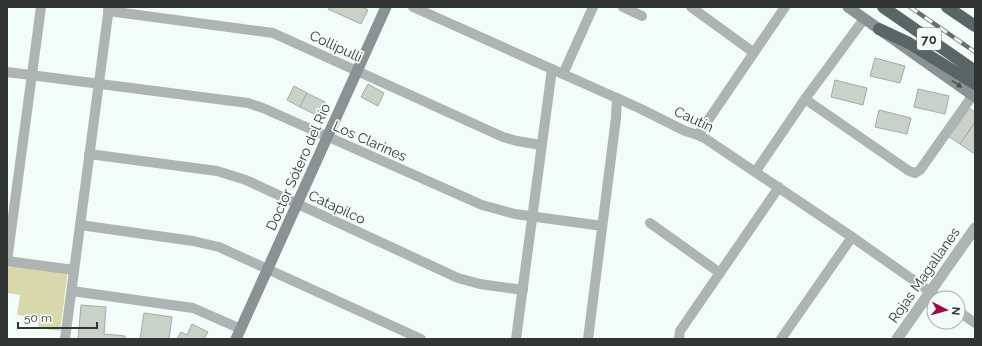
<svg xmlns="http://www.w3.org/2000/svg" width="982" height="346" font-family="Raleway,sans-serif">
<rect width="100%" height="100%" fill="#f2fdf9"/>
<path fill="#d9d8ad" d="M7,262L68,271L60,331L38,328L39,318L17,315L20,295L7,293Z"/>
<g fill="#cad1c8" stroke="#a3aaa1">
<path d="M329,7H362L368,10L361,24L328,9Z"/>
<path d="M875,58L905,66L900,83L870,76Z"/>
<path d="M835,80L867,88L863,105L831,97Z"/>
<path d="M368,84L384,93L378,106L361,97Z"/>
<path d="M294,86L307,93L300,107L287,100Z"/>
<path d="M918,89L949,96L945,114L914,107Z"/>
<path d="M307,93L325,102L318,116L300,107Z"/>
<path d="M967,107L975,112V122L960,144L948,136Z"/>
<path d="M879,110L911,118L907,134L875,127Z"/>
<path d="M975,122V150L973,153L960,144Z"/>
<path d="M81,305L106,307L104,334L125,336V339H78Z"/>
<path d="M144,313L172,317L169,339H140Z"/>
<path d="M192,324L208,332L204,339H177L181,332L187,335Z"/>
</g>
<g fill="none" stroke-linecap="round" stroke-linejoin="round">
<g stroke="#aeb4b4" stroke-width="10">
<path d="M413,7L639,108L685,131L698,135L706,139L852,237L939,298"/>
<path d="M623,7L642,16"/>
<path d="M691,7L753,52"/>
<path d="M108,11L273,33L503,137L517,141L541,145"/>
<path d="M7,72L248,103L263,108L482,205L515,214L602,226"/>
<path d="M563,74L593,7"/>
<path d="M805,99L909,171L915,173L920,170L973,95"/>
<path d="M698,135L785,7"/>
<path d="M89,154L217,171L246,180L458,278L480,284L523,290"/>
<path d="M756,171L805,99L864,19"/>
<path d="M650,223L720,273"/>
<path d="M80,225L193,241L219,247L421,339"/>
<path d="M7,261L41,7"/>
<path d="M7,261L74,270"/>
<path d="M72,291L193,308L241,329"/>
<path d="M958,311L975,323"/>
<path d="M65,339L109,7"/>
<path d="M516,339L552,69"/>
<path d="M588,339L616,118L617,98"/>
<path d="M679,339L680,331L779,187"/>
<path d="M781,339L852,237"/>
</g>
<path stroke="#aeb4b4" stroke-width="11" d="M897,339L975,228"/>
<g stroke="#8a9293" stroke-width="11">
<path d="M848,7L975,97"/>
<path d="M236,339L386,7"/>
</g>
<g stroke="#5a6566" stroke-width="12">
<path d="M883,7L975,71"/>
<path d="M947,7L975,26"/>
<path d="M879,29L909,43L975,84"/>
</g>
<g stroke="#676d6b" stroke-width="4.5">
<path id="rail" d="M910,7L975,52"/>
</g>
<use href="#rail" stroke="#f2fdf9" stroke-width="3" stroke-dasharray="9" stroke-linecap="butt"/>
</g>
<defs><path id="oneway-solid" d="M-6-.8H1V-3.2L6.5 0L1 3.2V.8H-6Z"/></defs>
<use fill="#474c4c" href="#oneway-solid" transform="translate(957 84) rotate(35)"/>
<g text-anchor="middle" stroke-width="3.5" stroke-linejoin="round" paint-order="stroke">
<rect fill="#f2fdf9" stroke="#6b716f" stroke-width="1" x="917" y="28" width="24" height="22" rx="3"/>
<g font-size="13" font-weight="bold" fill="#313534">
<text x="929" y="44">70</text>
</g>
<g font-size="14" fill="#313534" stroke="#f2fdf9">
<text transform="translate(336 46) rotate(25)" y="5">Collipulli</text>
<text transform="translate(694 119) rotate(25)" y="5">Cautín</text>
<text transform="translate(370 141) rotate(24)" y="5">Los Clarines</text>
<text transform="translate(298 167) rotate(-66)" y="5">Doctor Sótero del Río</text>
<text transform="translate(337 207) rotate(25)" y="5">Catapilco</text>
<text transform="translate(924 275) rotate(-55)" y="5">Rojas Magallanes</text>
</g>
</g>
<rect width="982" height="346" fill="none" stroke="#313534" stroke-width="16"/>
<g transform="translate(946 310) rotate(96)"><circle r="19" fill="#f2fdf9" stroke="#a5adaa"/>
<path d="M0-3L7 15L0 10L-7 15Z" fill="#a30844"/>
<text y="-6" font-size="11" font-weight="bold" text-anchor="middle" fill="#313534">N</text>
</g>
<path d="M18 322v6h79v-6" fill="none" stroke="#313534" stroke-width="2"/>
<text x="24" y="322" font-size="12" fill="#313534" stroke="#f2fdf9" stroke-width="3" paint-order="stroke">50 m</text>
</svg>
